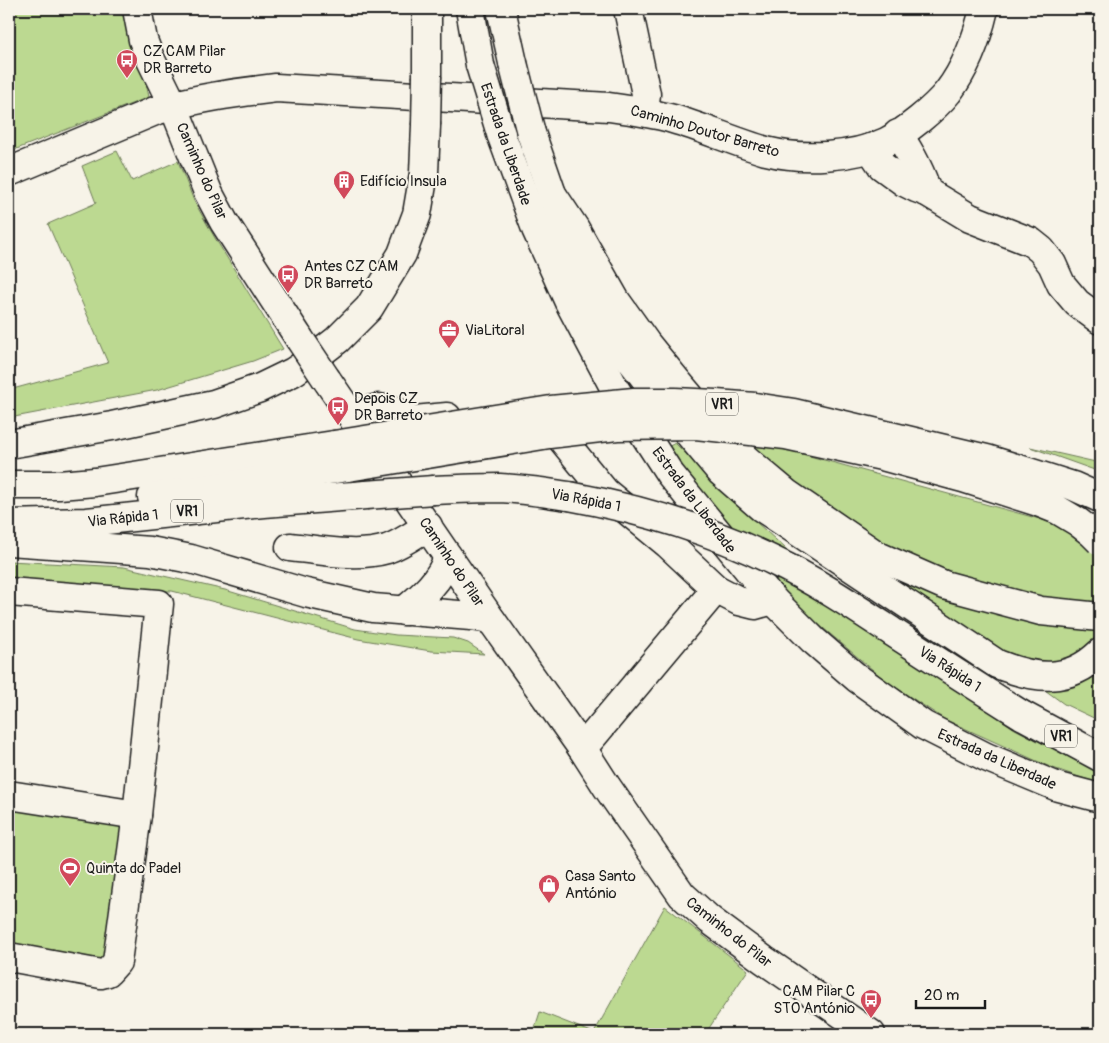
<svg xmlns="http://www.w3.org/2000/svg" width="1109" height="1043" font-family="Pangolin,sans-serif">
<rect width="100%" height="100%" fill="#f7f3e8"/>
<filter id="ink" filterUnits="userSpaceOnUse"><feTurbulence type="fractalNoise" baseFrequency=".02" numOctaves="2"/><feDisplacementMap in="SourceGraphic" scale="10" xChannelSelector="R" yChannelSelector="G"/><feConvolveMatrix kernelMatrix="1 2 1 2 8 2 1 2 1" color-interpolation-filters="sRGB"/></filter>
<g filter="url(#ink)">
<g fill="#bcd991" stroke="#6c7a56">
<path d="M9,9H130L149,97L9,152Z"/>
<path d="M117,151L132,181L178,161L194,201L215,238L283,349L253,361L157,390L9,418V390L108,363L48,224L96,203L82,166Z"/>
<path d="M675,443L756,522L903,654L1015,729L1059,752L1100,772V784L1050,767L944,719L886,681L798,607L712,508L666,448Z"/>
<path d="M741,444L773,446L1047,521L1100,540V721L1064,704L858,553Z"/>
<path d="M1030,447L1100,463V472Z"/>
<path d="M9,561L124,567L225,590L355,629L396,635L453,638L468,643L484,654L431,651L358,639L172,591L110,590L9,583Z"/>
<path d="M9,797L144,816L112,981L9,958Z"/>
<path d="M665,906L748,970L705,1034H533L540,1012L594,1033Z"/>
</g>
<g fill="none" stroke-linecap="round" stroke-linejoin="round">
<g stroke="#1c1c1c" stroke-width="31">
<g id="minor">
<path d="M137,9L143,40L150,58L173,105L208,192L224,222L299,338"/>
<path d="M628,9L646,94L644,111"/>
<path d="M898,134C910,152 921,171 927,192"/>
<path d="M870,148L882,166L904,182L916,188L927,192L970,218L1031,242L1041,250L1052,264L1061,284L1077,303L1100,320"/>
<path d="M9,172L155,111C194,98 235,93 276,88L609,107C631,110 652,113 673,119C704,128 735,142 766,151C802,160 852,158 886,142C906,132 934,109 948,92C967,67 977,39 984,9"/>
<path d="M327,380L492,621L582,748L607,787L682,895L710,920L764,960L871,1034"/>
<path d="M543,416L605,492L668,544L716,589L739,601L755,605L773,600"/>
<path d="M354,420L370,410L379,408L391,410L414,420L447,417"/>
<path d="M290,547C321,550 356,558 387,549C401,544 415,534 428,526"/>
<path d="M9,592L159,604L137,815L117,962L108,972L101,974L9,957"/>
<path d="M582,748L593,736L716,589"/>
<path d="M9,795L137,815"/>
</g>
</g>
<g stroke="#1c1c1c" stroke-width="31">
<g id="major">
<path d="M470,9L480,65"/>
<path d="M501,9L513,63"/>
<path d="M531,133L552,194L574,227L616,301L646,343L676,380L734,449L755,467L786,493L878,556L944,585L1041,611L1100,617"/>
<path d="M501,134L536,229L569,302L615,389L670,474L773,600L813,640L857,678L923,725L986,757L1058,787L1100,798"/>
</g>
</g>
<g stroke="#1c1c1c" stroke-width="31">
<g id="highway">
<path d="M427,76V9"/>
<path d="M552,194L579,267L623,350L685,429L721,472L761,507L997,664C1035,679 1068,684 1100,653"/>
<path d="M9,444L112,426L214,404L260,388L293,372L315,357L337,340L369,308L402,254L417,214L424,173L426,125"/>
<path d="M9,485H59L95,482L334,445"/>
<path d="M434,490C456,489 478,488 500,488C523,489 546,493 569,496"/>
<path d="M152,497L348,467"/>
<path d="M9,524L87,522L264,503L366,495"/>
<path d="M9,541L150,551L191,559L306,593L373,608L471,616L484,618L492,621"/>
<path d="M404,611C422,596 441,580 448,557"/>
<path d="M1022,715L1100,757"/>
</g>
</g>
<use href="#minor" stroke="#f7f3e8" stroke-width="28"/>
<use href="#major" stroke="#f7f3e8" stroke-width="28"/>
<use href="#highway" stroke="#f7f3e8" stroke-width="28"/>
<g stroke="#1c1c1c" stroke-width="31" stroke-linecap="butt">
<path id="minor-bridge" d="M299,338L327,380"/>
</g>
<g stroke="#1c1c1c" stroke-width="31" stroke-linecap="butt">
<g id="major-bridge">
<path d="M513,63L531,133"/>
<path d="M480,65L501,134"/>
</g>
</g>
<g stroke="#1c1c1c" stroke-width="31" stroke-linecap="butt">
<g id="highway-bridge">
<path d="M426,125L427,76"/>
<path d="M334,445L551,410L634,402H675L716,404L755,407L794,413L987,459L1073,486L1100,498"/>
<path d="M348,467L549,434L617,426L696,425L786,435L882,456L963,478L1038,502L1058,510L1078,522L1092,533L1100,541"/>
<path d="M366,495L434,490"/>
<path d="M569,496C640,509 709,529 774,561C816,581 856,608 894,633C937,661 979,688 1022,715"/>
</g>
</g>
<use href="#minor-bridge" stroke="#f7f3e8" stroke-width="28"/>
<use href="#major-bridge" stroke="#f7f3e8" stroke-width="28"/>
<use href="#highway-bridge" stroke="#f7f3e8" stroke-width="28"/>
</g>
</g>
<defs>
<g id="bus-pin" transform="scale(1.125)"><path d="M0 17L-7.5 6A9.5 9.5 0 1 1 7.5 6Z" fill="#d1495b" stroke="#f7f3e8"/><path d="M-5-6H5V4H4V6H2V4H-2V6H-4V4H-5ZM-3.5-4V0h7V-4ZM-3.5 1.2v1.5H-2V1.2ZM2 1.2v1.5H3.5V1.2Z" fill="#fff"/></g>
<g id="building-pin" transform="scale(1.125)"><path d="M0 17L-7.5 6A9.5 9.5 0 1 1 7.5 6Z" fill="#d1495b" stroke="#f7f3e8"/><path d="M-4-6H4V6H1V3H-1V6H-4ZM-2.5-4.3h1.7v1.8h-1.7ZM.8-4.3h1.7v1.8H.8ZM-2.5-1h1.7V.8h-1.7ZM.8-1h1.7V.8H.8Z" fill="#fff"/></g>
<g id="office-pin" transform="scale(1.125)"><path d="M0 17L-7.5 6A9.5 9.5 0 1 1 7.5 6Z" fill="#d1495b" stroke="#f7f3e8"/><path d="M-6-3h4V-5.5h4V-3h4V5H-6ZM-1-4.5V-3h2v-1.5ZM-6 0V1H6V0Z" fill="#fff"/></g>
<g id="stadium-pin" transform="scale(1.125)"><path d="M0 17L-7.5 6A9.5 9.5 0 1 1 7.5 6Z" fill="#d1495b" stroke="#f7f3e8"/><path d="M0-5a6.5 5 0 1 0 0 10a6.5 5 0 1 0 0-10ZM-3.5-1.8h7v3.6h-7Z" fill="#fff"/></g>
<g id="shop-pin" transform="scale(1.125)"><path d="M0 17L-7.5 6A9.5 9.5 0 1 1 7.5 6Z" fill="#d1495b" stroke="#f7f3e8"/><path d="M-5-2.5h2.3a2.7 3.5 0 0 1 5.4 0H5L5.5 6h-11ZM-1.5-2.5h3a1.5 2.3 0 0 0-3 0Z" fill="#fff"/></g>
</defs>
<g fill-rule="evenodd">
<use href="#bus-pin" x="127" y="60"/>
<use href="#building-pin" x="344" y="181"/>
<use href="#bus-pin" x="288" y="275"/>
<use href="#office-pin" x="449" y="330"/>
<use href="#bus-pin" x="338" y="407"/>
<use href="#stadium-pin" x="70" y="868"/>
<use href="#shop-pin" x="549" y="885"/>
<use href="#bus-pin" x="871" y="1000"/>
</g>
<g text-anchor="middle" stroke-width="4" stroke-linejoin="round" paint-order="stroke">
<g fill="#f7f3e8" stroke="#5e5c59" stroke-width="1">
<rect x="706" y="392.5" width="32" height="23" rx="4"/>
<rect x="171" y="499.5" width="32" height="23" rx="4"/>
<rect x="1045" y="724.5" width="32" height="23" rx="4"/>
</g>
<g font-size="14" font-weight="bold" fill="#1c1c1c">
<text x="722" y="409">VR1</text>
<text x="187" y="516">VR1</text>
<text x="1061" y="741">VR1</text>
</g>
<g font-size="15" fill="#1c1c1c" stroke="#f7f3e8" text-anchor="start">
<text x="143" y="56">CZ CAM Pilar<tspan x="143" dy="17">DR Barreto</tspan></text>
<text x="360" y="186">Edifício Insula</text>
<text x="304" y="271">Antes CZ CAM<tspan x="304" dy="17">DR Barreto</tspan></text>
<text x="465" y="335">ViaLitoral</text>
<text x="354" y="403">Depois CZ<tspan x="354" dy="17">DR Barreto</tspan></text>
<text x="86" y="873">Quinta do Padel</text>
<text x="565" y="881">Casa Santo<tspan x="565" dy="17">António</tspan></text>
<text x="855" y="996" text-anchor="end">CAM Pilar C<tspan x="855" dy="17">STO António</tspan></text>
</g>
<g font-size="15" fill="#1c1c1c" stroke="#f7f3e8">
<text transform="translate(705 131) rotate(16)" y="5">Caminho Doutor Barreto</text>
<text transform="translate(506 144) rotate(71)" y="5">Estrada da Liberdade</text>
<text transform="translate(202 171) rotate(66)" y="5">Caminho do Pilar</text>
<text transform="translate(586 500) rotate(11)" y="5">Via Rápida 1</text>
<text transform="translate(694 500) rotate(53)" y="5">Estrada da Liberdade</text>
<text transform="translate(123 518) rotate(-6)" y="5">Via Rápida 1</text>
<text transform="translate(452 562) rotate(56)" y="5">Caminho do Pilar</text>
<text transform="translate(950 669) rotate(33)" y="5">Via Rápida 1</text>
<text transform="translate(997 759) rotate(24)" y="5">Estrada da Liberdade</text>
<text transform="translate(729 932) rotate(38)" y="5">Caminho do Pilar</text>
</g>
</g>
<rect width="1109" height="1043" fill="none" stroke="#f7f3e8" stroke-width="30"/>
<rect x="15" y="15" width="1079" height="1013" fill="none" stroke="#1c1c1c" stroke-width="2" filter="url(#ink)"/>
<path d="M916 1000v8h69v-8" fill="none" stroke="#1c1c1c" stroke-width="2.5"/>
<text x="924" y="1000" font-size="15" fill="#1c1c1c" stroke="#f7f3e8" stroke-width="4" paint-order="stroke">20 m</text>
</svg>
